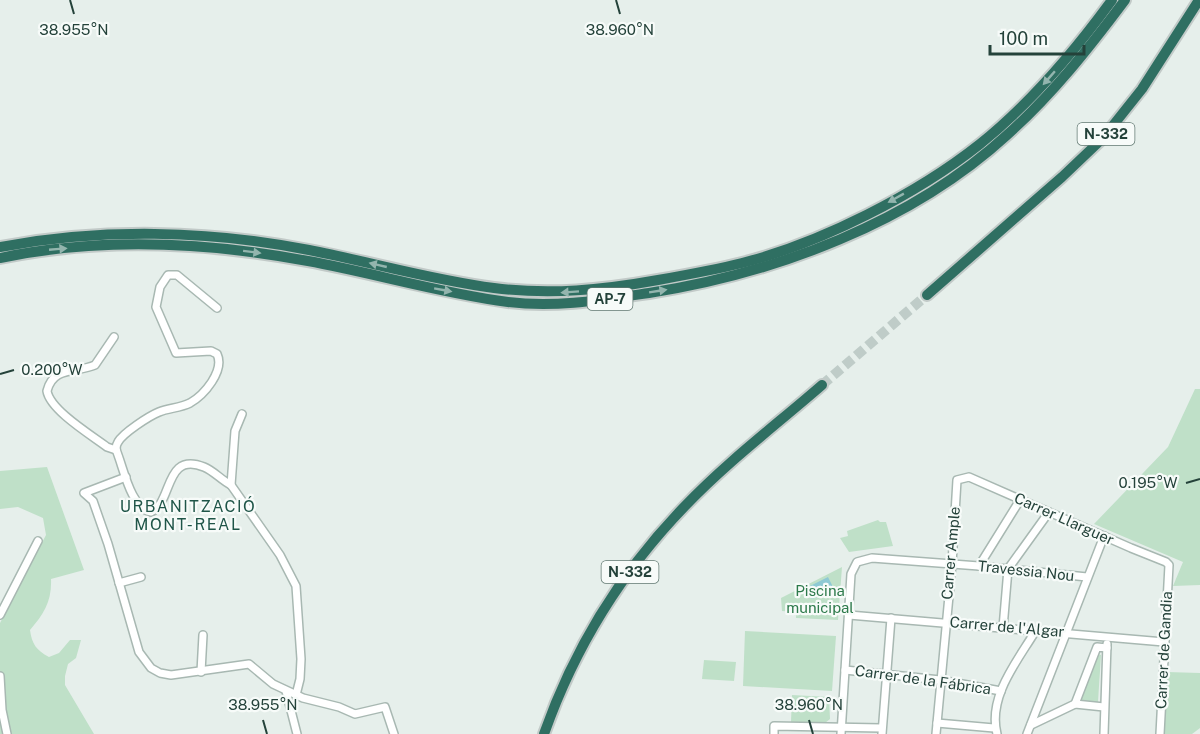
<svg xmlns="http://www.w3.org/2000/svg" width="1200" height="734" font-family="'Public Sans',sans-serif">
<rect width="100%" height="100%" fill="#e6efeb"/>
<g fill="#bfe0c8">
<path d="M1195,389H1200V585L1173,586L1183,562L1094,524L1168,447Z"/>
<path d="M47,467L84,570L51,579C52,601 44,614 30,630C32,644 36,650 49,657L59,653L70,640H81L76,658L68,664L65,676V685L94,734H0V623L46,535L43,518L18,507L0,509V471Z"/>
<path d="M878,520L880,522H886L893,546L849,552L840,538L848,536L847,531Z"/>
<path d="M842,567L838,620L796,618V612L782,611L781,598Z"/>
<path d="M745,631L836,636L832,691L743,686Z"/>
<path d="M1098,654L1101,655L1098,702L1080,701Z"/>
<path d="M704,660L736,662L734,681L702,679Z"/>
<path d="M1167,672L1200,673V728L1192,734H1164Z"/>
<path d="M792,695L829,697L830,719L825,723L791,722Z"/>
</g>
<path fill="#8ec9d4" d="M828,577L834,589L812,599L806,588Z"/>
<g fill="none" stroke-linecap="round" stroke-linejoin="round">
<path stroke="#bfccc8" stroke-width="10" stroke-dasharray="10 5" stroke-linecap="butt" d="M822,385L927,295"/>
<g stroke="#a8b8b2" stroke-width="10">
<g id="minor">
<path d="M217,308L177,275H168L160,287L156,307L176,353L211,351L217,354C225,371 204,395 190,403C180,408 169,408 159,412C149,416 123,433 118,442C115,447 116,450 118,455C124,471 132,509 151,512C173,503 164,451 204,467C214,471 221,480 231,485L235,431L242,414"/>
<path d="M114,337L95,365C77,373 53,366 47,391C50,410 91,435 107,447L116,450"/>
<path d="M126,477L84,493L93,501L108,544L139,652L151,668L160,673L171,675L249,664L273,684L303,698L339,707L355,714L385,707L394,734"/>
<path d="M231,485L280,555L296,586L301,659L300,679L296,695"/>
<path d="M979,566L1020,500"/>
<path d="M119,583L141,577"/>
<path d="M0,615L38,541"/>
<path d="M849,615L1164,642"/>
<path d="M1003,628L1008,569L1049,512"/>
<path d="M845,670L940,680L1001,691"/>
<path d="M201,672L203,635"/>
<path d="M0,676L2,710L7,734"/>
<path d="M286,691L297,734"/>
<path d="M1104,707L1075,704L1097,647L1107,648"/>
<path d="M937,723L994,728"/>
<path d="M1031,725L1075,704"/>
<path d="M774,734V726L881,728"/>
<path d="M841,734L851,574L857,562L872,558L979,566L1087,577"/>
<path d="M882,734L891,618"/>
<path d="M936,734L952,564L957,480L969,477L1131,548L1166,562L1169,565L1160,734"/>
<path d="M997,734C988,698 1015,664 1033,635V630"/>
<path d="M1027,734L1104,536"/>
<path d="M1104,734L1107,644"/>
</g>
</g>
<g stroke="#c2cac8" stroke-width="14">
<g id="highway">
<path d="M0,247C101,228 208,230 309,250C371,262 432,280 494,288C550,295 603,290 658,280C686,275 714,270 742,263C821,243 917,194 980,144C1031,103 1074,52 1112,0"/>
<path d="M0,258C101,237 206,242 308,261C374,273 440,293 508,302C555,308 602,300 649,293C776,273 911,223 1007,135C1052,95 1089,48 1125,0"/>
<path d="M927,295L1062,177L1103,138L1142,89L1199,0"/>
<path d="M544,734C574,649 622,571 685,506C727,462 776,425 822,385"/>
</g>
</g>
<use href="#minor" stroke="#fff" stroke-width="7"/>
<use href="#highway" stroke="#2f6f62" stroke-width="10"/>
</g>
<defs><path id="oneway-solid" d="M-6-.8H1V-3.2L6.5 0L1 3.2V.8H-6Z" transform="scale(1.5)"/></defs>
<g fill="#93b5ae">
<use href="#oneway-solid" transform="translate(1049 78) rotate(131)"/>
<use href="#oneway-solid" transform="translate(896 198) rotate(151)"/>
<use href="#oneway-solid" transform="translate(58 249) rotate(-5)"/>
<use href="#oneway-solid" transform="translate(252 252) rotate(7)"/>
<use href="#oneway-solid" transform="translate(378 265) rotate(-167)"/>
<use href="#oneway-solid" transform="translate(443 290) rotate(10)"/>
<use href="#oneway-solid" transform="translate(658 291) rotate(-9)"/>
<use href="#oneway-solid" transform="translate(570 292) rotate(176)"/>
</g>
<path fill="none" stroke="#24423a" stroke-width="2" d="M70,0L74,14M616,0L620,14M0,374L14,370M1186,483L1200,479M263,720L267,734M809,720L813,734"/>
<g text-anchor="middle" stroke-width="4.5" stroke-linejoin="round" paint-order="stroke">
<g fill="#f7fbf9" stroke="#637a73" stroke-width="1.5">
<rect x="1077.5" y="123" width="57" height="22" rx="4.5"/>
<rect x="587.5" y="288" width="45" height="22" rx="4.5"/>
<rect x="601.5" y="561" width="57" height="22" rx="4.5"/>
</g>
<g font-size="14" font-weight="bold" fill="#24423a">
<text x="1106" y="139">N-332</text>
<text x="610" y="304">AP-7</text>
<text x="630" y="577">N-332</text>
</g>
<g font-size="15" fill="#24423a" stroke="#f7fbf9">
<text transform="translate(1064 519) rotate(24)" y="5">Carrer Llarguer</text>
<text transform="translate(951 553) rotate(-85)" y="5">Carrer Ample</text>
<text transform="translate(1026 571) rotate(6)" y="5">Travessia Nou</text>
<text transform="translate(1007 627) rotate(5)" y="5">Carrer de l'Algar</text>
<text transform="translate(1164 650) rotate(-87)" y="5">Carrer de Gandia</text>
<text transform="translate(923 680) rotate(8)" y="5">Carrer de la Fábrica</text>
</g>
<g font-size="15" fill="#2d7a4b" stroke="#f7fbf9">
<text x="820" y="596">Piscina<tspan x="820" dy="17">municipal</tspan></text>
</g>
<g font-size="16" letter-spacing="1.5" fill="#1f5548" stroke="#f7fbf9">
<text x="188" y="512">URBANITZACIÓ<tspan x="188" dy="18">MONT-REAL</tspan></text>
</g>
</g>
<g font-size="15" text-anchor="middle" fill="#24423a" stroke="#f7fbf9" stroke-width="4.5" stroke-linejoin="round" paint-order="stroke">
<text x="74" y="35">38.955°N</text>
<text x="620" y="35">38.960°N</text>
<text x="52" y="375">0.200°W</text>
<text x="1148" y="488">0.195°W</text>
<text x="263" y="710">38.955°N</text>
<text x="809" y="710">38.960°N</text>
</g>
<path d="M990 45v9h94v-9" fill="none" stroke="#24423a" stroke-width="3"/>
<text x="999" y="45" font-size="18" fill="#24423a" stroke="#f7fbf9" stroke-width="4.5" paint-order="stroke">100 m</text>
</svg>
